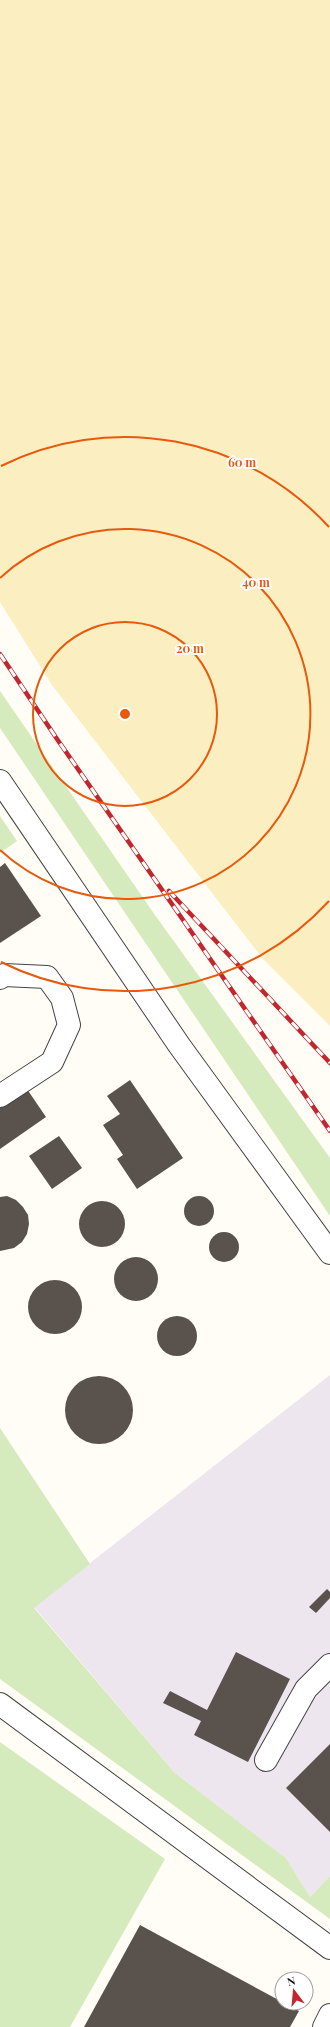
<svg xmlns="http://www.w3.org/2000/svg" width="330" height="2027" font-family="'Playfair Display',serif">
<rect width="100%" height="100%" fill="#fffdf5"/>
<path fill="#eee6ef" d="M330,1375V1876L310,1897L286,1858L175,1773L34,1607Z"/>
<g fill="#d5ebbd">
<path d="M0,691L155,915L330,1158V1216L0,728Z"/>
<path d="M0,816L17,841L0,853Z"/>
<path d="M0,1428L90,1564L34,1608L175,1773L286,1858L310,1897L330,1876V1919L0,1679Z"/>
<path d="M0,1742L165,1859L70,2027H0Z"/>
</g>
<path fill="#fbeec1" d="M0,0H330V1026L263,959L52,685L0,602Z"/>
<g fill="#5a524d">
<path d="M5,863L41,916L0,943V867Z"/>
<path d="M16,1073L46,1117L0,1149V1084Z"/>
<path d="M130,1080L183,1158L137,1189L117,1159L123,1155L103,1125L120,1114L107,1096Z"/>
<path d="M59,1136L82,1168L52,1189L29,1156Z"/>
<path d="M7,1196L16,1200L23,1207L28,1215L29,1224L27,1234L22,1242L14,1248L0,1251V1197Z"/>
<circle cx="199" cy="1211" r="15"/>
<circle cx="102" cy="1224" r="23"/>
<circle cx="224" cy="1247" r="15"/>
<circle cx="136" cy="1279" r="22"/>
<circle cx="55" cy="1307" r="27"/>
<circle cx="177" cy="1336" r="20"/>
<circle cx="99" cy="1410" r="34"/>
<path d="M327,1589L330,1592V1598L316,1613L309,1607Z"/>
<path d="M236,1652L290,1679L248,1762L194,1735L201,1721L163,1703L170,1691L207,1710Z"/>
<path d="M330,1744V1832L286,1788Z"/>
<path d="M140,1925L299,2011L290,2027H84Z"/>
</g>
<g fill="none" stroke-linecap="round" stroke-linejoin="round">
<g stroke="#444" stroke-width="24">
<g id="minor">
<path d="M0,781L179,1045L330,1253"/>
<path d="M0,978L4,975L47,977L62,998L69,1025L52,1062L0,1096"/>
<path d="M0,1704L330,1948"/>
<path d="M266,1760L306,1689L330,1665"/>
<path d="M324,2027L330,2015"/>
</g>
</g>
<use href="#minor" stroke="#fff" stroke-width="22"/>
<g stroke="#c4262e" stroke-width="4.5">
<g id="rail">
<path d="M0,654L57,739L330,1131"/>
<path d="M169,891L330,1063"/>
</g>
</g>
<use href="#rail" stroke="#fff" stroke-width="3" stroke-dasharray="9" stroke-linecap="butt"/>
</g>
<g fill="none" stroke="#e8590c" stroke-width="2">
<circle cx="125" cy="714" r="92"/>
<path d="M0 578A185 185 0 1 1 0 850"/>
<path d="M329 901A277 277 0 0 1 1 962M1 466A277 277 0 0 1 329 527"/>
</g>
<circle cx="125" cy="714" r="6" fill="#e8590c" stroke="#fff" stroke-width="2"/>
<g font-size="12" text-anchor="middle" font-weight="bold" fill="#e8590c" stroke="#fff" stroke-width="4" stroke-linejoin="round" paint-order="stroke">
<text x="242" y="467">60 m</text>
<text x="256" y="587">40 m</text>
<text x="190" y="653">20 m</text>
</g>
<g transform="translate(294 1991) rotate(344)"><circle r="19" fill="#ffffff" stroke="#a0a0a0"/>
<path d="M0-3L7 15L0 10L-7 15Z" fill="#c4262e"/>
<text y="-6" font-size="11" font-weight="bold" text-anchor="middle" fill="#111111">N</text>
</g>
</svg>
